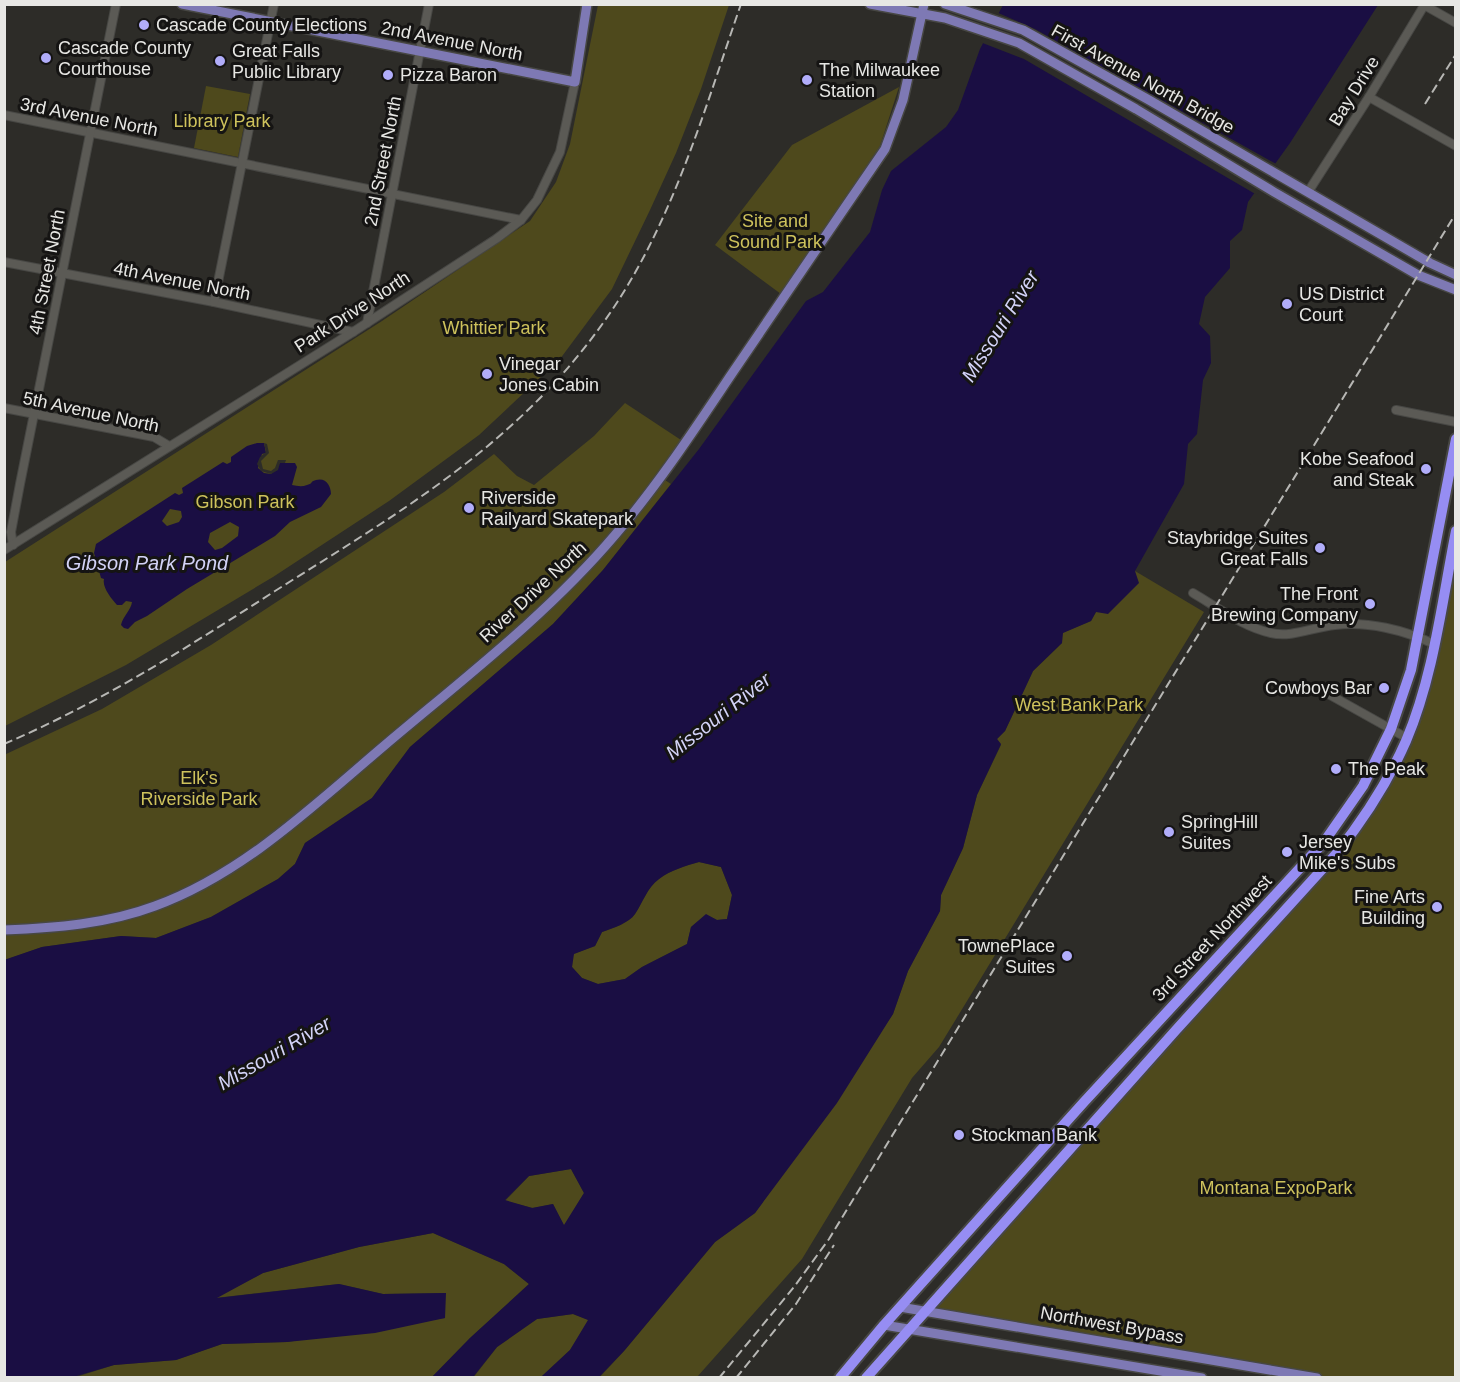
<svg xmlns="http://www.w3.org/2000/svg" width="1460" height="1382" font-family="Helvetica,sans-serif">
<rect width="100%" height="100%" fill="#2d2c28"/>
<g fill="#4e491c">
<path d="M598,5H729L701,89L676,153L650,210L612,289L560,359L479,435L389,501L273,577L126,665L5,726V562L382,321L530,221L556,182L570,144Z"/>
<path d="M206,86L250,94L238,157L194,148Z"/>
<path d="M899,87L880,146L781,294L715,245L792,145Z"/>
<path d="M625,403L681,440L656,474L671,484L603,570L553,624L410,747L372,798L305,843L295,864L278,879L211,917L156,938L121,936L42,947L5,960L4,755L102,709L211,645L444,492L494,454L517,476L534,485L594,436Z"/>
<path d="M1455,531V1377H1317L927,1310L1336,854L1385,784L1426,680Z"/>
<path d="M1135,571L1204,612L939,1047L912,1078L802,1259L697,1377L599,1378L624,1351L715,1242L755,1213L893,1014L908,971L940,911L941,895L963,848L977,795L1001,745L997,739L1005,731L1033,671L1062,643V633L1091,621L1096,612Z"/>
<path d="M699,862L721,867L732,895L727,919L717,920L706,915L691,927L687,944L642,967L625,979L598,984L582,978L572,967L573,954L595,946L602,932C613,928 629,923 635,914C643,902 647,888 659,879C671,870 685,866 699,862Z"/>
<path d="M571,1169L584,1193L564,1226L553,1204L533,1208L505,1201L529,1176Z"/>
<path d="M433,1233L504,1264L529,1284L470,1338L432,1377L73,1378L114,1365L176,1360L222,1344L287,1342L445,1318V1293L383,1294L339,1284L215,1298L263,1273L359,1247Z"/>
<path d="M573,1314L589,1320L570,1350L541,1377L473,1378L497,1347L537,1319Z"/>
</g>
<g fill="#1a0e43" fill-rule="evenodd">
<path d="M1003,5H1378L1290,143L1248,202L1242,230L1230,241V268L1205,297L1199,324L1210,336L1211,363L1203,380L1197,434L1188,444L1184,484L1135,571L1139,583L1108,614L1096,612L1091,621L1063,633L1062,643L1033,671L1005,731L997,739L1001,744L977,795L963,848L941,895L940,911L908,971L893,1014L837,1103L755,1213L715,1242L624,1351L599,1377H541L570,1350L588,1320L573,1314L537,1319L497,1347L473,1377H432L470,1338L529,1284L504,1264L433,1233L359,1247L263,1273L217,1298L339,1284L383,1294L446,1293L445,1318L375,1333L287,1342L222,1344L176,1360L114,1365L73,1377H5L4,960L42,947L121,936L156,938L211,917L278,879L295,864L305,843L372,798L410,747L553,624L603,570L699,449L806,301L823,292L870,232L882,190L891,171L946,127L958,110L980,49ZM699,862L721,867L732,895L727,919L717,920L706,914L691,927L687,944L642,967L625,979L598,984L582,978L572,967L574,954L595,946L602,932C613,928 629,923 635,914C643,902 647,888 659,879C671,870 685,866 699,862ZM571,1169L584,1193L564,1225L553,1204L532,1208L505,1200L529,1176Z"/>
<path d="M257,443H264L266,453L262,454L258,468L264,473L271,474L280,463H295L297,467L292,485C297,486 302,487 307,485C314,483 309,482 316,480C326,477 331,486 331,494L321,507L290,522L275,536L187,589L147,616L135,622L128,629L124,628L121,625C123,616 131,610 132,602L126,601L122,605H117C111,598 102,587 104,579L101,578L94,553L96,544L175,493L179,495L183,493L182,488L223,462L227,464L231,462V457L247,446ZM170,509L181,511L182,517L179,522L167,526L162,521ZM230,522L239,527L238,536L222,548L215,550L208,542L210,533Z"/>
</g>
<g fill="#2d2c28">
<path d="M996,12L1035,29L1278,165L1257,195L1024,59L980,42Z"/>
<path d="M264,443L267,444L269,453L261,461L263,469L271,471L275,468L278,460H286L285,463H280L278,470L271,474L261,471L257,464L260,457L266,452Z"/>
</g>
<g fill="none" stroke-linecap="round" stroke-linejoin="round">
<g stroke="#474744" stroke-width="10">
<g id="minor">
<path d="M1424,5L1456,23"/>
<path d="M1369,97L1456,146"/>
<path d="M4,115L521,220"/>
<path d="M1308,192L1369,97L1425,4"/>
<path d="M4,262L214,302L353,332"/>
<path d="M214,302L274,4"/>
<path d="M367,323L429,4"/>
<path d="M4,408L154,437L169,446"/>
<path d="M1396,410L1456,422"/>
<path d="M13,545L11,532L20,484L116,4"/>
<path d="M4,550L353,332L496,239L521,220L537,200L560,152L575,82"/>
<path d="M1193,593C1217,607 1243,627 1271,633C1291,638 1314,627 1335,625C1368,621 1404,630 1434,644"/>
<path d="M1330,695L1407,738"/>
</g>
</g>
<g stroke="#474744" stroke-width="12">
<g id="major">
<path d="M182,4L575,82L587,4"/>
<path d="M870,4L945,18L1019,43L1136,109L1274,192L1418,275L1456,290"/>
<path d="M945,4L1023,30L1149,100L1430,263L1456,275"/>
<path d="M4,930C55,928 107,924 155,906C243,874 314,805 385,745C463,679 548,614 615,535C659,484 696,427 733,372C784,297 834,223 885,149L903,100L924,4"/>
<path d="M900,1307L1317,1378"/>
<path d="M884,1325L1202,1378"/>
</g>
</g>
<g stroke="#474744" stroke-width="14">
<g id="highway">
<path d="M840,1378L884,1325L1084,1102L1324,842L1363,786L1391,729L1411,670L1456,439"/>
<path d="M866,1378L1176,1030L1336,854C1364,819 1388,782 1406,741C1434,675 1442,601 1456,531"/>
</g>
</g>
<use href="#minor" stroke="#5b5a55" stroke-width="8"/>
<use href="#major" stroke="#7e79b4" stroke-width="9"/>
<use href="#highway" stroke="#968df3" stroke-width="10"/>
<g stroke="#b7b7b4" stroke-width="2" stroke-dasharray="9 4.5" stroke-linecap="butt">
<path d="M1425,104L1456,54"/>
<path d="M4,744C100,703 188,647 275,591C408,507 530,437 618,301C676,211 706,105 741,4"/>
<path d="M719,1378L794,1287L829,1239L1456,213"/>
<path d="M736,1378L796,1304L834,1245"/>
</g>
</g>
<g fill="#b1adfa" stroke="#151413" stroke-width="2">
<circle cx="144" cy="25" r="6"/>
<circle cx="46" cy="58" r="6"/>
<circle cx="220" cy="61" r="6"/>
<circle cx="388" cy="75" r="6"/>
<circle cx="807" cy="80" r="6"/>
<circle cx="1287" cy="304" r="6"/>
<circle cx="487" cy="374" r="6"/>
<circle cx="1426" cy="469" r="6"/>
<circle cx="469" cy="508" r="6"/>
<circle cx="1320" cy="548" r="6"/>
<circle cx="1370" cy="604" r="6"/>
<circle cx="1384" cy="688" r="6"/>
<circle cx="1336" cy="769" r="6"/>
<circle cx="1169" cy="832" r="6"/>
<circle cx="1287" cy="852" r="6"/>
<circle cx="1437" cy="907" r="6"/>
<circle cx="1067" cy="956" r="6"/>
<circle cx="959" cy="1135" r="6"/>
</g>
<g text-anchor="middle" stroke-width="6" stroke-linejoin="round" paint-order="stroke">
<g font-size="18" fill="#e7e7e4" stroke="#151413" text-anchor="start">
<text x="156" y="31">Cascade County Elections</text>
<text x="58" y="54">Cascade County<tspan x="58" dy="21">Courthouse</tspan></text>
<text x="232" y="57">Great Falls<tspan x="232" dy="21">Public Library</tspan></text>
<text x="819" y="76">The Milwaukee<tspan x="819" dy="21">Station</tspan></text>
<text x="400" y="81">Pizza Baron</text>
<text x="1299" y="300">US District<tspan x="1299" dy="21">Court</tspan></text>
<text x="499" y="370">Vinegar<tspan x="499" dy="21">Jones Cabin</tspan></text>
<text x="1414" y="465" text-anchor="end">Kobe Seafood<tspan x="1414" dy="21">and Steak</tspan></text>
<text x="481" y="504">Riverside<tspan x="481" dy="21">Railyard Skatepark</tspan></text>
<text x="1308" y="544" text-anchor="end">Staybridge Suites<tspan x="1308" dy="21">Great Falls</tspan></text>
<text x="1358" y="600" text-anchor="end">The Front<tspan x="1358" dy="21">Brewing Company</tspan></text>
<text x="1372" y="694" text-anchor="end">Cowboys Bar</text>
<text x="1348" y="775">The Peak</text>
<text x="1181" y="828">SpringHill<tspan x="1181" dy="21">Suites</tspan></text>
<text x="1299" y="848">Jersey<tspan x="1299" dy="21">Mike's Subs</tspan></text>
<text x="1425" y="903" text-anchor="end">Fine Arts<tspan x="1425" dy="21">Building</tspan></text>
<text x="1055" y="952" text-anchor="end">TownePlace<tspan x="1055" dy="21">Suites</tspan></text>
<text x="971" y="1141">Stockman Bank</text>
</g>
<g font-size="18" fill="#e7e7e4" stroke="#151413">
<text transform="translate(452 41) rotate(11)" y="6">2nd Avenue North</text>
<text transform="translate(1143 79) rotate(29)" y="6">First Avenue North Bridge</text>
<text transform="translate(1354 91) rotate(-58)" y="6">Bay Drive</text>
<text transform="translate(89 117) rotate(11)" y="6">3rd Avenue North</text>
<text transform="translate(383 161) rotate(-79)" y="6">2nd Street North</text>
<text transform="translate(47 272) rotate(-79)" y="6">4th Street North</text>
<text transform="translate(182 281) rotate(11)" y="6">4th Avenue North</text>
<text transform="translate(352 312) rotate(-33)" y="6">Park Drive North</text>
<text transform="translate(91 412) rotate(12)" y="6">5th Avenue North</text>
<text transform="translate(533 592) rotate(-43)" y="6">River Drive North</text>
<text transform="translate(1212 938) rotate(-47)" y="6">3rd Street Northwest</text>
<text transform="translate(1112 1325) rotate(10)" y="6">Northwest Bypass</text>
</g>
<g font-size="18" fill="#cec25c" stroke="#151413">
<text x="222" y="127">Library Park</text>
<text x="775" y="227">Site and<tspan x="775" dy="21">Sound Park</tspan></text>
<text x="494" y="334">Whittier Park</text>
<text x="245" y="508">Gibson Park</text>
<text x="1079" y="711">West Bank Park</text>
<text x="199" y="784">Elk's<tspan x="199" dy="21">Riverside Park</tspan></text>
<text x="1276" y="1194">Montana ExpoPark</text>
</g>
<g font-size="20" font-style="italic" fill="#d3d3f7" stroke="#151413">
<text transform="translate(1000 326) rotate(-58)" y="7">Missouri River</text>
<text x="147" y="570">Gibson Park Pond</text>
<text transform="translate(718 716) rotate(-38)" y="7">Missouri River</text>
<text transform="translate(274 1053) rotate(-30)" y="7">Missouri River</text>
</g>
</g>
<rect width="1460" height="1382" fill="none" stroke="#e7e7e4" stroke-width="12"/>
</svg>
